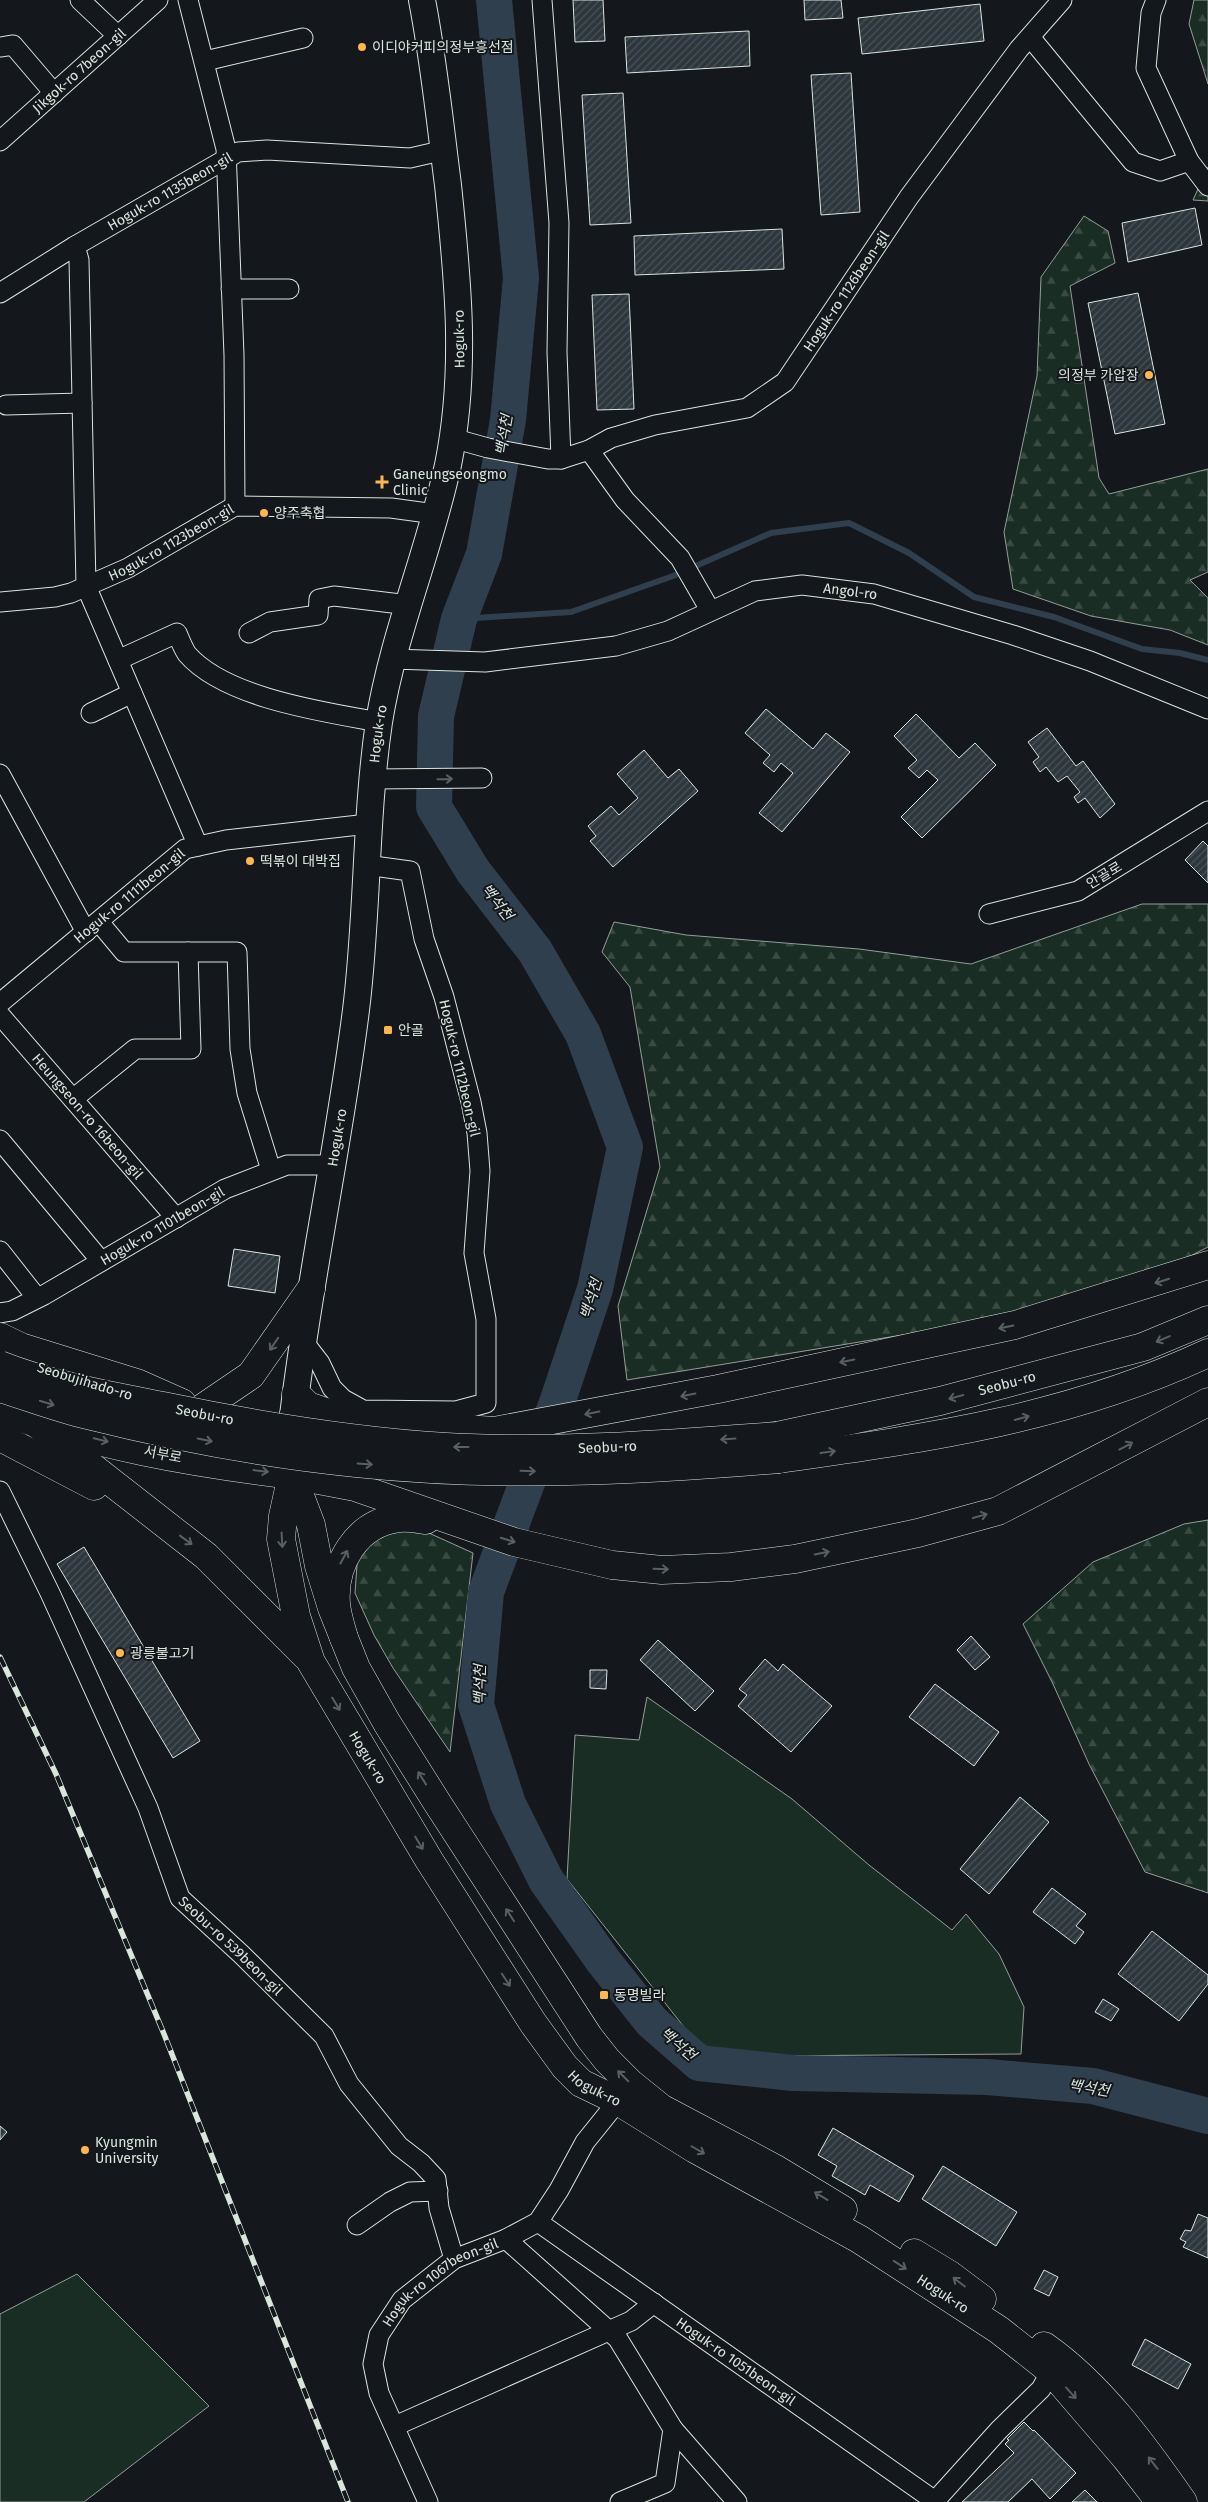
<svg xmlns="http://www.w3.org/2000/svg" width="1208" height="2502" font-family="'Fira Sans','Noto Sans KR',sans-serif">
<defs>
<pattern id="forest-firs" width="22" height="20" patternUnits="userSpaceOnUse" patternTransform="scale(1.25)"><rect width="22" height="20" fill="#1a2d24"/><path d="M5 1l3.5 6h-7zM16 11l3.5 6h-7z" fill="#3b4b43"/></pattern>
<pattern id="building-hatch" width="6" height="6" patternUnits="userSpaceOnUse" patternTransform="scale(1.25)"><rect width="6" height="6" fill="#2c363c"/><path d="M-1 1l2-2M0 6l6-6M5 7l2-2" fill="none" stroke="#4a5358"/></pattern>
</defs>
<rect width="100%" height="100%" fill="#14181c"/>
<g fill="url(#forest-firs)" stroke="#939e99">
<path d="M1194,0H1208V84L1189,24Z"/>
<path d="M1208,167V201L1193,200Z"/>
<path d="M1084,216L1108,231L1115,263L1070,286L1099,478L1109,494L1208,469V572L1190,580L1208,598V645L1170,630L1091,616L1013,589L1004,532L1037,376L1041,277Z"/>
<path d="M1142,904H1208V1247L1098,1303L627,1380L618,1306L660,1167L630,987L602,952L614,922L686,935L859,949L971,964Z"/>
<path d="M1208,1520V1893L1145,1872L1089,1764L1053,1684L1023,1624L1093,1562L1184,1524Z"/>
<path d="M379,1524H409L473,1553L450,1752L393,1668L374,1635L355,1593L358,1551Z"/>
</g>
<g fill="#1a2d24" stroke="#939e99">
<path d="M647,1697L792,1799L869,1865L952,1930L966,1914L999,1954L1024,2007L1021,2054L757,2056L725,2054L699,2046L567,1879L575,1735L639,1740Z"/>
<path d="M77,2274L209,2406L84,2502H0V2314Z"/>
</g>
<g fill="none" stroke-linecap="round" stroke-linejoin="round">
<path stroke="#2f3f4d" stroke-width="6" d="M459,619L571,612L673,576L771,533L849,523L909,553L974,597L1054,617L1142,649L1180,653L1208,660"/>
<path stroke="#2f3f4d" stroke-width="36" d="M494,0L521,278L508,420L484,554L459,619L436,716L434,807L473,871L535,951L583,1034L625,1147L595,1289L558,1400L486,1592L476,1705L508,1804L546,1880L604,1962L652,2022L699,2063L793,2073L987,2077L1093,2086L1208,2116"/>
</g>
<g fill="url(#building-hatch)" stroke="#d8e6dc">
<path d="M573,0H603L605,41L575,42Z"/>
<path d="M804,0H841L843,18L805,20Z"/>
<path d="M980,4L984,41L862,54L858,18Z"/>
<path d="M749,31L750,66L627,73L625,37Z"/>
<path d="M851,73L860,212L821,215L811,75Z"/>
<path d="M623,93L631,223L590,225L582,95Z"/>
<path d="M1195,208L1202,245L1128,262L1122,223Z"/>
<path d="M782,229L784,269L635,275L634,236Z"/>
<path d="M1138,293L1165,424L1115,434L1088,303Z"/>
<path d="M629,294L634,409L597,410L592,295Z"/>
<path d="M766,709L813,749L826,733L850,752L782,832L759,813L793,773L781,763L774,772L763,763L770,755L745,733Z"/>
<path d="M916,714L959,758L975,743L996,765L922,838L901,817L938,780L927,770L919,778L908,768L917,760L894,736Z"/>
<path d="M1047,728L1076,766L1083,761L1115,804L1100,818L1085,798L1078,803L1074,797L1080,792L1067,776L1058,782L1046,767L1040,772L1033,762L1039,757L1028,742Z"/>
<path d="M644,750L668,778L679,769L698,791L613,867L590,841L596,836L588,826L611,806L619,815L638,798L617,774Z"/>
<path d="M1203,841L1208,846V883L1185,860Z"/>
<path d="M234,1249L280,1256L275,1293L228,1286Z"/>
<path d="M84,1547L200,1741L173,1758L57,1564Z"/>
<path d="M971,1636L990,1657L975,1670L957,1650Z"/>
<path d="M658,1640L714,1691L695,1711L640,1660Z"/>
<path d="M765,1659L778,1671L783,1664L832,1706L791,1752L738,1706L747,1695L739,1689Z"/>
<path d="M590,1670H607L606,1689L590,1688Z"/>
<path d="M935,1684L999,1732L974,1766L909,1717Z"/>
<path d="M1020,1797L1049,1822L989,1894L960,1869Z"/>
<path d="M1052,1888L1086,1914L1076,1926L1084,1932L1075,1944L1033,1912Z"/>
<path d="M1152,1931L1208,1975V1984L1179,2021L1118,1974Z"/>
<path d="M1103,1999L1119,2009L1111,2021L1095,2012Z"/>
<path d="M0,2126L7,2132L0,2140Z"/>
<path d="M833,2128L914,2176L899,2202L870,2185L865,2195L832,2176L837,2166L818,2155Z"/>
<path d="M943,2166L1017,2212L996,2246L922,2199Z"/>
<path d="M1198,2214L1208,2218V2258L1183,2247L1186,2242L1180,2239L1185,2230L1191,2231Z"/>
<path d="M1044,2270L1058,2277L1049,2296L1034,2289Z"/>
<path d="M1145,2339L1191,2364L1178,2389L1132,2365Z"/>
<path d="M1024,2422L1033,2431L1034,2430L1076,2473L1050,2499L1032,2479L1008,2502H962L1014,2453L1005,2444L1009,2440L1007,2439Z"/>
<path d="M1085,2490L1097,2502H1072Z"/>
</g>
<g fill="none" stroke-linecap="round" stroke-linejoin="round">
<g stroke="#d8e6dc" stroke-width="21">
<g id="street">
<path d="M80,0L118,36"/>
<path d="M188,0L226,149L234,355L235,506"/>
<path d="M542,0L559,223L557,352L561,459"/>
<path d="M1156,0L1151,13L1146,68L1189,161L1208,186"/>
<path d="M1030,37L1133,162L1160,171L1189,161"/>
<path d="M0,47L13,45L54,93"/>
<path d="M205,61L303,38"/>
<path id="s1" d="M0,141L158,0"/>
<path d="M75,246L79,260L86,586L198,846"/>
<path d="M231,289H289"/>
<path id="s2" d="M0,293L75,246L238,152L267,150L410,158L445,150"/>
<path d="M6,405L82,403"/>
<path id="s3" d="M452,438L488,448L548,459H561L589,450L611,438L655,425L747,408L785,382L909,197L1019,49L1062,0"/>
<path d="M589,450L625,500L680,558L710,610"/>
<path id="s4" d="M0,602L55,597L71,593L128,568L235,506L391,508L435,514"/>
<path d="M249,633L270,622L318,615L319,599L334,596L409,605"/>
<path id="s5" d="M392,659L485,662L616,646L668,631L755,591L802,585L874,594L1013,635L1090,661L1208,709"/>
<path d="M118,660L177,633C180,640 183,648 187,654C225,698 324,712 379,722"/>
<path d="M91,713L132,693"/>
<path d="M0,774L86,932"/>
<path d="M372,779L482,778"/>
<path d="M989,914L1078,891L1208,811"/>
<path d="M99,922L124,952H237L240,1049L247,1093L271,1170"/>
<path id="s6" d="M0,1003L185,849L226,840L368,824"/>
<path id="s7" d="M0,1015L176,1218"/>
<path d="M73,1099L135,1049H191L188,952"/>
<path d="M0,1140L101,1261"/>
<path d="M0,1251L37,1298"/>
<path id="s8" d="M0,1313L12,1311L44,1295L225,1189L287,1165H332"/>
<path d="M303,1341L320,1363L332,1388L343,1399L363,1410L456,1411L486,1403V1319L474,1253L480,1171L477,1133L471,1102L444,997L424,939L410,871L366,865"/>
<path id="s9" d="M0,1491L50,1593L148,1808L180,1898L241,1954L324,2036L349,2084L399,2146L421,2163L436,2179L439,2208L454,2259"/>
<path id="s10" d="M538,2222L935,2501"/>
<path d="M357,2225L390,2202L410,2192L438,2191"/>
<path d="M506,2239L618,2339L673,2429L665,2483L620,2502"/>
<path d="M395,2426L631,2321L654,2303"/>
<path d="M673,2429L737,2502"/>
<path id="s11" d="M428,2502L379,2393L373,2364L379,2335L402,2300L454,2259L506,2239L538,2222L559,2190L585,2142L618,2101"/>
<path d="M934,2502L999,2430L1041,2389L1051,2371"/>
</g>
</g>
<g stroke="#d8e6dc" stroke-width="28">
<g id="secondary">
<path id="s12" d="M293,1416C309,1280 339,1146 356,1010C368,914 365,818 379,722C393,635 429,552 448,465C467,371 458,280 448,185C440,123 434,62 422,0"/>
</g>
</g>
<g stroke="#d8e6dc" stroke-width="29">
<g id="primary">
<path d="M0,1337L21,1347L137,1383L182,1403"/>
<path d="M204,1407L251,1375L311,1289"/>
<path d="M0,1410C92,1446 194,1463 292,1475"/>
<path d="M37,1424L206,1556L306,1656"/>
<path d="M0,1437L94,1486"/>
<path id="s13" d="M292,1452V1475L283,1516L281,1539L296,1616L311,1662L429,1860L533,2023L565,2067L581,2083L618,2101L695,2149L859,2239L999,2330L1051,2371L1125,2457L1160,2502"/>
<path d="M292,1475L311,1525L319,1566L332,1608L356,1668L387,1723L438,1804L589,2037L607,2060L630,2083L661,2108L774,2168L843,2210"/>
<path d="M914,2253L950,2275L982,2299"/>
<path d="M1044,2346C1100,2385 1144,2446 1183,2502"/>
</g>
</g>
<g stroke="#d8e6dc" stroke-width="29">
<g id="highway">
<path d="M296,1394L308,1406L331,1414"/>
<path d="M293,1417L494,1431L718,1389L1015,1325L1208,1265"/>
<path id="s14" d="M777,1436L940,1401L1143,1347L1208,1320"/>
<path d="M779,1459C929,1438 1069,1418 1208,1353"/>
<path d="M292,1475L355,1487L514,1542L612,1565L662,1570L731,1567L795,1559L918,1533L998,1511L1208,1402"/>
<path d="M344,1638C341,1627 337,1615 336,1604C333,1564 356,1523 399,1518C408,1517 418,1519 426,1520"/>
</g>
</g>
<use href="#street" stroke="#14181c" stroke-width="19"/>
<use href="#secondary" stroke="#14181c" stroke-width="26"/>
<use href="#primary" stroke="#14181c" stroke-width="28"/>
<use href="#highway" stroke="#14181c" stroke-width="28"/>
<g stroke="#d8e6dc" stroke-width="5.5">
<path id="rail" d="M0,1657L56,1774L164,2034L348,2502"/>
</g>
<use href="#rail" stroke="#14181c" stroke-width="4" stroke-dasharray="11" stroke-linecap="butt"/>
<g stroke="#d8e6dc" stroke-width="29" stroke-linecap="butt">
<g id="highway-bridge">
<path id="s15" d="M0,1365C53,1386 112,1396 168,1407C260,1426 352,1441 446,1447C554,1453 669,1444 777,1436"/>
<path d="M0,1388C29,1397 58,1408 87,1415C175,1437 266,1454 356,1463C497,1478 639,1471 779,1459"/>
</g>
</g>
<use href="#highway-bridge" stroke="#14181c" stroke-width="28"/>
</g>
<defs><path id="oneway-shaft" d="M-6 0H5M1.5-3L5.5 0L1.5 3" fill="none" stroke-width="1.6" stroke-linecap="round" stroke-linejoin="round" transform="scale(1.25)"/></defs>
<g stroke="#59605f">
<use href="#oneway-shaft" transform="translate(445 779) rotate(-1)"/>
<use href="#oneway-shaft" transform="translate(1162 1281) rotate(162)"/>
<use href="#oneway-shaft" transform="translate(1006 1327) rotate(168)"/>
<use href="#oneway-shaft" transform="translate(1163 1339) rotate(157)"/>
<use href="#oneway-shaft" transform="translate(274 1344) rotate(124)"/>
<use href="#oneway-shaft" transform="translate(847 1361) rotate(168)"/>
<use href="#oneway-shaft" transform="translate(688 1395) rotate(169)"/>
<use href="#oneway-shaft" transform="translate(956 1397) rotate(165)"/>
<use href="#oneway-shaft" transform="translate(47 1403) rotate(17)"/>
<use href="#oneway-shaft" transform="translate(592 1413) rotate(169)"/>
<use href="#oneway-shaft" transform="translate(1022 1418) rotate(-15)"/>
<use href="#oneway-shaft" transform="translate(728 1439) rotate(176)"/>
<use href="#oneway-shaft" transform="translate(101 1440) rotate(14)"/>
<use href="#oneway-shaft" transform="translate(205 1440) rotate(12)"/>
<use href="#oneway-shaft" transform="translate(1126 1446) rotate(-28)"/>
<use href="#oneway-shaft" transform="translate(461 1447) rotate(-180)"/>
<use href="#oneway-shaft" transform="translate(828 1452) rotate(-8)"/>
<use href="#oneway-shaft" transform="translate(365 1464) rotate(4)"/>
<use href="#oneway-shaft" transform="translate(261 1471) rotate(7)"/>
<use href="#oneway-shaft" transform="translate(528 1471) rotate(2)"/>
<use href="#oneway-shaft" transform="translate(980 1516) rotate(-15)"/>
<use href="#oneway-shaft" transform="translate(186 1540) rotate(36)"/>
<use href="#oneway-shaft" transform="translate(282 1540) rotate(87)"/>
<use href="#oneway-shaft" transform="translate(508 1540) rotate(17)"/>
<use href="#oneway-shaft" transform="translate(822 1553) rotate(-12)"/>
<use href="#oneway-shaft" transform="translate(344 1557) rotate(-61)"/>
<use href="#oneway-shaft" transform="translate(661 1569) rotate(2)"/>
<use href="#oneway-shaft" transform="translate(336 1704) rotate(59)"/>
<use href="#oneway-shaft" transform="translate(422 1778) rotate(-122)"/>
<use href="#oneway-shaft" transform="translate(419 1843) rotate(59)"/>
<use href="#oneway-shaft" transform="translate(510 1915) rotate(-123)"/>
<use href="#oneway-shaft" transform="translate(506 1980) rotate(57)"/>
<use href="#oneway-shaft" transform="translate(623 2076) rotate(-135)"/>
<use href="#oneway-shaft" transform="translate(698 2150) rotate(30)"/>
<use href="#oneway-shaft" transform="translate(821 2196) rotate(-149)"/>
<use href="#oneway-shaft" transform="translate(900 2265) rotate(33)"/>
<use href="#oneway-shaft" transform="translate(959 2282) rotate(-143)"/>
<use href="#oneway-shaft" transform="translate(1071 2393) rotate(48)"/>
<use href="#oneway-shaft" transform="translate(1153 2463) rotate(-128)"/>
</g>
<g fill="#ffb74d" stroke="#14181c" stroke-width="2">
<circle cx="362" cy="47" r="5"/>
<circle cx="1149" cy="375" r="5"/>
<path d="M379.5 474.5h5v5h5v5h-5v5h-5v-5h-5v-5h5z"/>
<circle cx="264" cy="513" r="5"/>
<circle cx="250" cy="861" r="5"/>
<rect x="383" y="1025" width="10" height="10" rx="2.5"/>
<circle cx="120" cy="1653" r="5"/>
<rect x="599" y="1990" width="10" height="10" rx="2.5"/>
<circle cx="85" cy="2150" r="5"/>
</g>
<g text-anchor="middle" stroke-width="4" stroke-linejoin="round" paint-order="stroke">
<g font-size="14" fill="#d8e6dc" stroke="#14181c" text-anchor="start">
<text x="372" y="52">이디야커피의정부흥선점</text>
<text x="1139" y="380" text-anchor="end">의정부 가압장</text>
<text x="393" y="479">Ganeungseongmo<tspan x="393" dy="16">Clinic</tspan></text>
<text x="274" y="518">양주축협</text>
<text x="260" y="866">떡볶이 대박집</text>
<text x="398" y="1035">안골</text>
<text x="130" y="1658">광릉불고기</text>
<text x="614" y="2000">동명빌라</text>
<text x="95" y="2147">Kyungmin<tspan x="95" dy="16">University</tspan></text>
</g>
<g font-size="14" fill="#d8e6dc" stroke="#14181c">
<text dy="5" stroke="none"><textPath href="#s1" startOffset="106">Jikgok-ro 7beon-gil</textPath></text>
<text dy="5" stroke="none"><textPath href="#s2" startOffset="198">Hoguk-ro 1135beon-gil</textPath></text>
<text dy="5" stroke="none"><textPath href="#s3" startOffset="461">Hoguk-ro 1126beon-gil</textPath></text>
<text transform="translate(459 339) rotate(-91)" y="5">Hoguk-ro</text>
<text dy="5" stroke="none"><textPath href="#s4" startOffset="184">Hoguk-ro 1123beon-gil</textPath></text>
<text dy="5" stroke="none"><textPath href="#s5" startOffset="471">Angol-ro</textPath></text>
<text dy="5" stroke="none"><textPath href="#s12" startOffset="688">Hoguk-ro</textPath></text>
<text transform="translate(1104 875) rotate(-31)" y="5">안골로</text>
<text dy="5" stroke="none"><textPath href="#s6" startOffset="168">Hoguk-ro 1111beon-gil</textPath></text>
<text transform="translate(460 1068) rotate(77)" y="5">Hoguk-ro 1112beon-gil</text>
<text dy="5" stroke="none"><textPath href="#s7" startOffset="134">Heungseon-ro 16beon-gil</textPath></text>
<text dy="5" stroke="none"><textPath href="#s12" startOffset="282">Hoguk-ro</textPath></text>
<text dy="5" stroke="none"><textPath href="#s8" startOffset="185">Hoguk-ro 1101beon-gil</textPath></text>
<text transform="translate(85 1381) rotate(17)" y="5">Seobujihado-ro</text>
<text dy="5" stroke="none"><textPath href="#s14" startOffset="236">Seobu-ro</textPath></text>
<text dy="5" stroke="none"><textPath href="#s15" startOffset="211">Seobu-ro</textPath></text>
<text dy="5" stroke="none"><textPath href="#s15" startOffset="616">Seobu-ro</textPath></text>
<text transform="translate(163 1454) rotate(11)" y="5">서부로</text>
<text dy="5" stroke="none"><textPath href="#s13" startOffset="326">Hoguk-ro</textPath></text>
<text dy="5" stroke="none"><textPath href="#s9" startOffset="515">Seobu-ro 539beon-gil</textPath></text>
<text dy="5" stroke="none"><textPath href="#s13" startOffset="730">Hoguk-ro</textPath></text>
<text dy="5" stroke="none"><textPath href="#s11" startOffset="262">Hoguk-ro 1067beon-gil</textPath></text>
<text dy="5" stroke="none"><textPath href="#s13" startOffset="1135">Hoguk-ro</textPath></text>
<text dy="5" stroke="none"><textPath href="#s10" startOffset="242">Hoguk-ro 1051beon-gil</textPath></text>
</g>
<g font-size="15" font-style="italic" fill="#d8e6dc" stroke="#14181c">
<text transform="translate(504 435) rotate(-81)" y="5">백석천</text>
<text transform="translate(497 902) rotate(52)" y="5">백석천</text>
<text transform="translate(591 1299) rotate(-73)" y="5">백석천</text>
<text transform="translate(480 1685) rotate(-89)" y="5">백석천</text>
<text transform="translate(678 2044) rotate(41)" y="5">백석천</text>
<text transform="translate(1089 2088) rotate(9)" y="5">백석천</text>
</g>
</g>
</svg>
